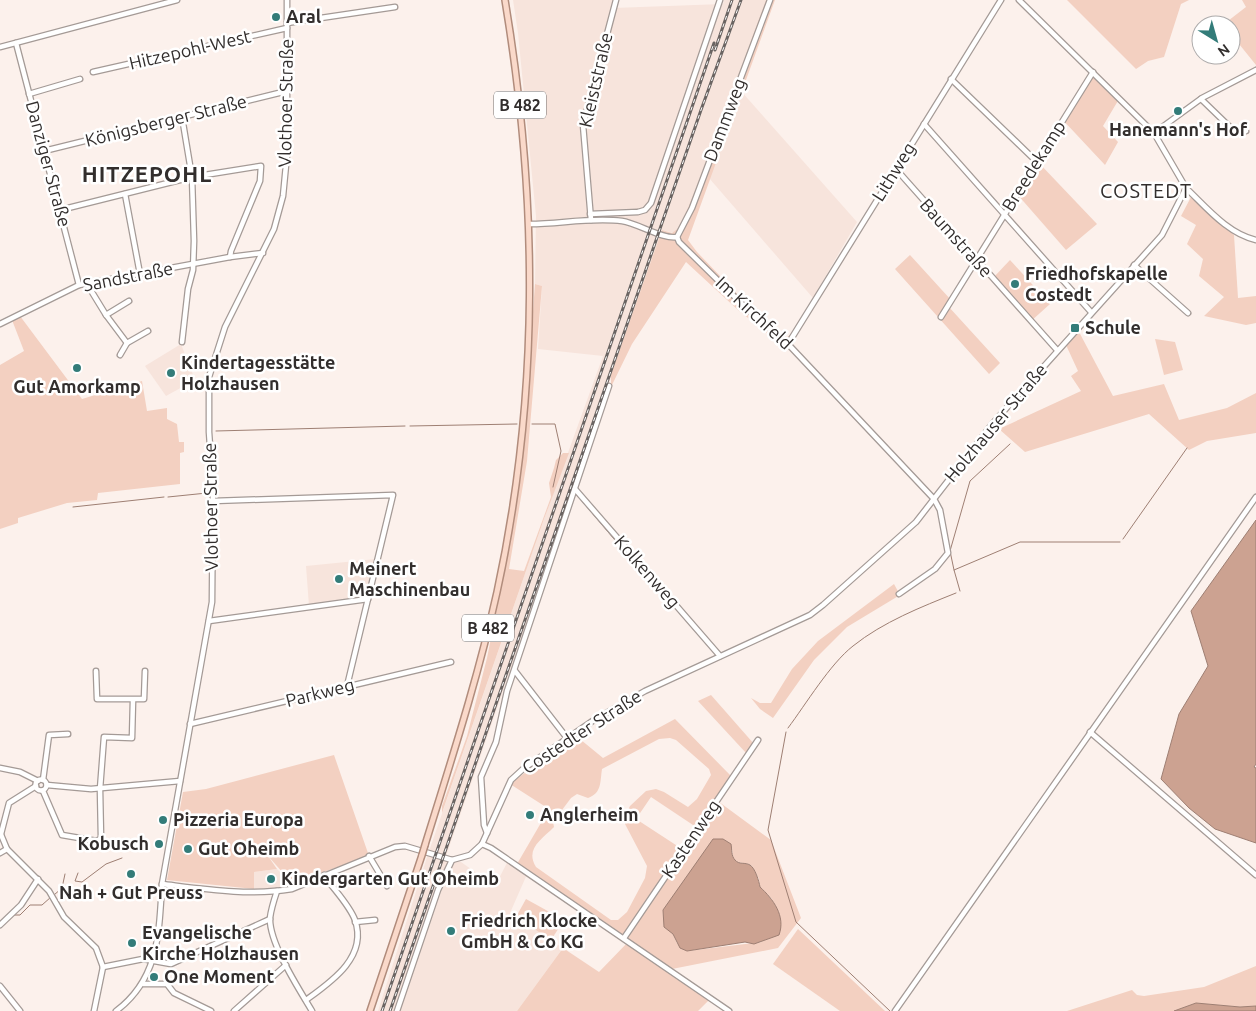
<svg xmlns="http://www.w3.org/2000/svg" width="1256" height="1011" font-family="Ubuntu,sans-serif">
<rect width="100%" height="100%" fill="#fcf1ec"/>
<g fill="#f7e4dc">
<path d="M513,0H614L613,8L723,4L724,0H766L702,174L680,227L674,233L662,230L445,859L461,862L495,886L509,859L528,872L510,913L563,948L517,1011H378L427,857L544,519L603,356L538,349L542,286L535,284L536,216L518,33Z"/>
<path d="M741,91L857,222L813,298L709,178Z"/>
<path d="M181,344L195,380L166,396L145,366Z"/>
<path d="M376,559L367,597L309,606L306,566Z"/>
<path d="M277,869L292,884L272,889H254V872Z"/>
</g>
<g fill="#f3d0c1" fill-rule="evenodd">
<path d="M766,0H775L688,240L697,252L746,303L783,335L787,337L792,334L785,347L738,310L686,262L632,344L611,387V375L662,230L672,233L680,227L702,174Z"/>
<path d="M1067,0H1189L1181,4L1164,57L1148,61L1136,69Z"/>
<path d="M1242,0H1256V65L1231,34V25L1224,24L1246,7Z"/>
<path d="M1091,71L1119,99L1103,126L1118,142L1105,165L1061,118Z"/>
<path d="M1038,162L1097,224L1066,250L1017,194Z"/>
<path d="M1191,197L1234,235L1238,298L1256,296V323L1246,325L1204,316L1224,297L1199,276L1203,259L1187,244L1196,225L1181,216Z"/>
<path d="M910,255L951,300L948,306L1000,363L989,374L895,269Z"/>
<path d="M1010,260L1050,304L1030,322L993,278Z"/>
<path d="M535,284L542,286L527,461L509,569L524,571L551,497L549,483L554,468L556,460L563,453H569L544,519L442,813V806L467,736L487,658L505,568L522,461Z"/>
<path d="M20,316L82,399L142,381L147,411L167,408V419L177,424L179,442H184V452L180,453V484L98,493L97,500L67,503L18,518V523L0,529V365L24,351L12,320Z"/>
<path d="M1078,330L1113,396L1164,384L1179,420L1227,408L1256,393V433L1207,441L1189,450L1149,414L1025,452L999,429L1081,391L1071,376L1078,371L1066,345Z"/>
<path d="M1155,339L1175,342L1183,370L1164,375Z"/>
<path d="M894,584L900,595L847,627L814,660L773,718L760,709L751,698L760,703H771L792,669L818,641Z"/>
<path d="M711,695L754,744L747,754L698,701Z"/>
<path d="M675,719L731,776L715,799L771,840L801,918L778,948L672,969L711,998L698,1011H517L563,948L599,972L629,941L517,864L549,809L510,784L575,735L603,758ZM670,738L676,740L709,769L711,775L697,799L688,807L664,792L656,789L646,791L630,806L626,814L625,824L647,866L645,878L627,912L618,920H611L536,867C525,849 541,840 554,827L553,822L571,798L577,794L588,798C602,793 600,782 602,769L659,739ZM651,797L696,827L682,849L636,819ZM732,849L733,858L737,862L749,864L752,866L759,879L760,887L772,899L762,942L687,951L677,943L673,934Z"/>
<path d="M334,755L369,856L292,883L268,856L277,869L254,872V889L167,880L183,792L206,789Z"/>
<path d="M526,899L564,920L551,940L516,917Z"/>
<path d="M798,929L885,1011H840L773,964Z"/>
<path d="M1256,966V1006L1240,1007L1196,1003L1174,1011H1067L1132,990L1137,995L1144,996L1204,987Z"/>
</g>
<g fill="#cca291" stroke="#9e7f73">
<path d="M1256,520V764L1254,767L1256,768V843L1215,829L1189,808L1161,779L1179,714L1208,666L1191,611Z"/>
<path d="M713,839H723L731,844C732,849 731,856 735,860C739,865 745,862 750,865C755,868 759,881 760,887C773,899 786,916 779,935L754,944L745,942L687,951L680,948L673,934L664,927L663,910Z"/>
<path d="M1196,1003L1240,1007L1256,1006V1011H1174Z"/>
</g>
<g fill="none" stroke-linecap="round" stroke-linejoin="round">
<g stroke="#9e7f73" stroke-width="1">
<path d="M532,424H555L561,451L553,487"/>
<path d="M410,426L517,424"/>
<path d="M216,431L405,426"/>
<path d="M576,494L641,571"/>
<path d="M168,497L207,493"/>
<path d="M73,507L164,497"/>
<path d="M1123,539L1187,448"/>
<path d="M954,570L950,551L970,481L1010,444"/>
<path d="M960,591L954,570L1020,542H1120"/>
<path d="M788,728C806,704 830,664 853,646C883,622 921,607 956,593"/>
<path d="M786,732L768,830L796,922L890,1011"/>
<path d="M78,873L75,881L82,882L106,864L122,858"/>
<path d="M54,895L62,888L65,874"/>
<path d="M0,928L14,915H20L30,905H42L51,897"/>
</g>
<g stroke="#a49a96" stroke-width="7">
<g id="minor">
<path d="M287,23L395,7"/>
<path d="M16,43L79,285"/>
<path d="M0,47L177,0"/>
<path d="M93,72L287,28"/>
<path d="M951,79L1037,162"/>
<path d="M29,94L80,79"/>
<path d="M1201,99L1230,127L1240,133L1246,131"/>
<path d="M182,117L192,177L194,241L193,270L188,289L182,342"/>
<path d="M924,124L1091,312"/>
<path d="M1154,133L1202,98L1256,70"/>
<path d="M44,151L287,91"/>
<path d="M896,169L1057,350"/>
<path d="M1186,188C1206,207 1228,234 1256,240"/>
<path d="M125,194L140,274"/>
<path d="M60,210L192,177L261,166L260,181L231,251L230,257"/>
<path d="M590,214L638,212L645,210L651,203L720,0"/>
<path d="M591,220L583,125L616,0"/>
<path d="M530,224C560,224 591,217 622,221C637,223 664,240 677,237"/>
<path d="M677,237L679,242L744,306L788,344L934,499L940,510L948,553L935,569L899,594"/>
<path d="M677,237L692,208L770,0"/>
<path d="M1134,265L1188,313"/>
<path d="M87,284L106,315L129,301"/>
<path d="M106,315L127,343L148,331"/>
<path d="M941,317L1093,72"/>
<path d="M0,324L79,285L230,257L263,253"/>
<path d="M788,344L1001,0"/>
<path d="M120,355L127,343"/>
<path d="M575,489L720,656"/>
<path d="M213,501L393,495L347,686"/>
<path d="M209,621L368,599"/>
<path d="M96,671L97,699H144L145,671"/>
<path d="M515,671L567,738"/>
<path d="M190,724L451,662"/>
<path d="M1090,732L1256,875"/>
<path d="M0,768L20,772L38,781"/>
<circle cx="41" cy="785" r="5.5"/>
<path d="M43,780L49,735L68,734"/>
<path d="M47,785L91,789L180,781"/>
<path d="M43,791L62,835L97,841L101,838L100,789L104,737L132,738L133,700"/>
<path d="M0,832L7,849L49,891L64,917L96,948L103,967"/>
<path d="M487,833L484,825L481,777L496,742L507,691L609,386"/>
<path d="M1,834L9,803L36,786"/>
<path d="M482,844L491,848L729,1011"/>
<path d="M0,853L7,849"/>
<path d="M369,856L387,886"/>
<path d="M162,884C204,889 249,896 292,889L395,847L405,846L452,860L470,855L482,844L511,780L523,769L594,720L645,691L810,615L823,605L916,522L993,423L1162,235L1186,188L1154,133L1019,0"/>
<path d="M277,891C274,900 271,909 270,918C269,943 299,989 312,1011"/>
<path d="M355,922L375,920"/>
<path d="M0,925L21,905L38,879"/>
<path d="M624,938L758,740"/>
<path d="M103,967L143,959L171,964L270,919"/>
<path d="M143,984H167L174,993L211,1011"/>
<path d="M0,986L20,1011"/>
<path d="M306,1000C331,982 368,957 355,920C349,904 333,889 324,875"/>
<path d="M94,1011L103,967"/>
<path d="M116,1011C159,979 159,933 162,884L212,602L213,488L209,432V377L225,327L274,229L283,196L287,155V0"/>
<path d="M234,1011L286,965"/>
<path d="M397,1011L438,890L452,860"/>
<path d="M895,1011L1256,497"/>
</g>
</g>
<g stroke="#b18c7c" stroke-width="8">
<g id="major">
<path d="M425,845C451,761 478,678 497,592C540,394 538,199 505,0"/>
<path d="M370,1011L422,855"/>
</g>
</g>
<use href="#minor" stroke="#fff" stroke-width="4.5"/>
<use href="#major" stroke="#fad9ca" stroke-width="5"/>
<g stroke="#6a6462" stroke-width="3">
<g id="rail">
<path d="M715,50L732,0"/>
<path d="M382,1011L714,43"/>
<path d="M390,1011L701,110L741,0"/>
</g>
</g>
<use href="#rail" stroke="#fff" stroke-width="1" stroke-dasharray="4" stroke-linecap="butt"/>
<g stroke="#b18c7c" stroke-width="8" stroke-linecap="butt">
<path id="major-bridge" d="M422,855L425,845"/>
</g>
<use href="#major-bridge" stroke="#fad9ca" stroke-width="5"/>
</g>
<g fill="#337c79" stroke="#fff" stroke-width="2">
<circle cx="276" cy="17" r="5"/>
<circle cx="1178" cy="111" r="5"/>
<circle cx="1015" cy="284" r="5"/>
<rect x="1070" y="323" width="10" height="10" rx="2.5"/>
<circle cx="77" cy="368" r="5"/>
<circle cx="171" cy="373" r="5"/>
<circle cx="339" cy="579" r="5"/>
<circle cx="530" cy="815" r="5"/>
<circle cx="163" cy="820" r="5"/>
<circle cx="159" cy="844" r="5"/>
<circle cx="188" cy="849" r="5"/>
<circle cx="131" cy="874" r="5"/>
<circle cx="271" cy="879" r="5"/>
<circle cx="451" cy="931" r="5"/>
<circle cx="132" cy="943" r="5"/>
<circle cx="154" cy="977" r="5"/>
</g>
<g text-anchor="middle" stroke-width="5" stroke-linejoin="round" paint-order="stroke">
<g fill="#fff" stroke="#706d6c" stroke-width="1">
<rect x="494" y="91.5" width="52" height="27" rx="4"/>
<rect x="462" y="614.5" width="52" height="27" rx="4"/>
</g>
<g font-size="16" font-weight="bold" fill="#322e2d">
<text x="520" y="111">B 482</text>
<text x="488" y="634">B 482</text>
</g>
<g font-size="18" font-weight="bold" fill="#322e2d" stroke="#fff" text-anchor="start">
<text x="286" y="23">Aral</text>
<text x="1178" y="136" text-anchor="middle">Hanemann's Hof</text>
<text x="1025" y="280">Friedhofskapelle<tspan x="1025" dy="21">Costedt</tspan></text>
<text x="1085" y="334">Schule</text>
<text x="181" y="369">Kindertagesstätte<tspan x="181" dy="21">Holzhausen</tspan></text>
<text x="77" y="393" text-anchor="middle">Gut Amorkamp</text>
<text x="349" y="575">Meinert<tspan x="349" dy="21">Maschinenbau</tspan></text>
<text x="540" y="821">Anglerheim</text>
<text x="173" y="826">Pizzeria Europa</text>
<text x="149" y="850" text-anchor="end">Kobusch</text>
<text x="198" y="855">Gut Oheimb</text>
<text x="281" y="885">Kindergarten Gut Oheimb</text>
<text x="131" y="899" text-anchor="middle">Nah + Gut Preuss</text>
<text x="461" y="927">Friedrich Klocke<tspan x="461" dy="21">GmbH &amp; Co KG</tspan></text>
<text x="142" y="939">Evangelische<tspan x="142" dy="21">Kirche Holzhausen</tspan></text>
<text x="164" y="983">One Moment</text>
</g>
<g font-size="18" fill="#322e2d" stroke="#fff">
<text transform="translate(190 50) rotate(-13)" y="6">Hitzepohl-West</text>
<text transform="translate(596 80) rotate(-77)" y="6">Kleiststraße</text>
<text transform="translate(286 103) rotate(-89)" y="6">Vlothoer Straße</text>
<text transform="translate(725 120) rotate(-69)" y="6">Dammweg</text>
<text transform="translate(166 121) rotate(-14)" y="6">Königsberger Straße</text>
<text transform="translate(48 164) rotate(75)" y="6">Danziger Straße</text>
<text transform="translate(1034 166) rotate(-58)" y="6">Breedekamp</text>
<text transform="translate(894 172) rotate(-58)" y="6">Lithweg</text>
<text transform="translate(956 238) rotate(48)" y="6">Baumstraße</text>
<text transform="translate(128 277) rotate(-11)" y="6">Sandstraße</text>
<text transform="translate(754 313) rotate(43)" y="6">Im Kirchfeld</text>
<text transform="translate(996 423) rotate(-50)" y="6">Holzhauser Straße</text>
<text transform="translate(211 507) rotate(-91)" y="6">Vlothoer Straße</text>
<text transform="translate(647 572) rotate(49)" y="6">Kolkenweg</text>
<text transform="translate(320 693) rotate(-14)" y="6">Parkweg</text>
<text transform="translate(582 732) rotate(-33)" y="6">Costedter Straße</text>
<text transform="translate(691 839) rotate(-56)" y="6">Kastenweg</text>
</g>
<g font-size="20" letter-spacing="1" fill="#322e2d" stroke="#fff">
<text x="1146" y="198">COSTEDT</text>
</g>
<g font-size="22" font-weight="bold" letter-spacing="1" fill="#322e2d" stroke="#fff">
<text x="147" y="182">HITZEPOHL</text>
</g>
</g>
<g transform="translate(1216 40) rotate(143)"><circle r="24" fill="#ffffff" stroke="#adabab"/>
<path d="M0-4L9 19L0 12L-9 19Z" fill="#337c79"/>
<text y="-8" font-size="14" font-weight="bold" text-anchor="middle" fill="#322e2d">N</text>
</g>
</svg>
